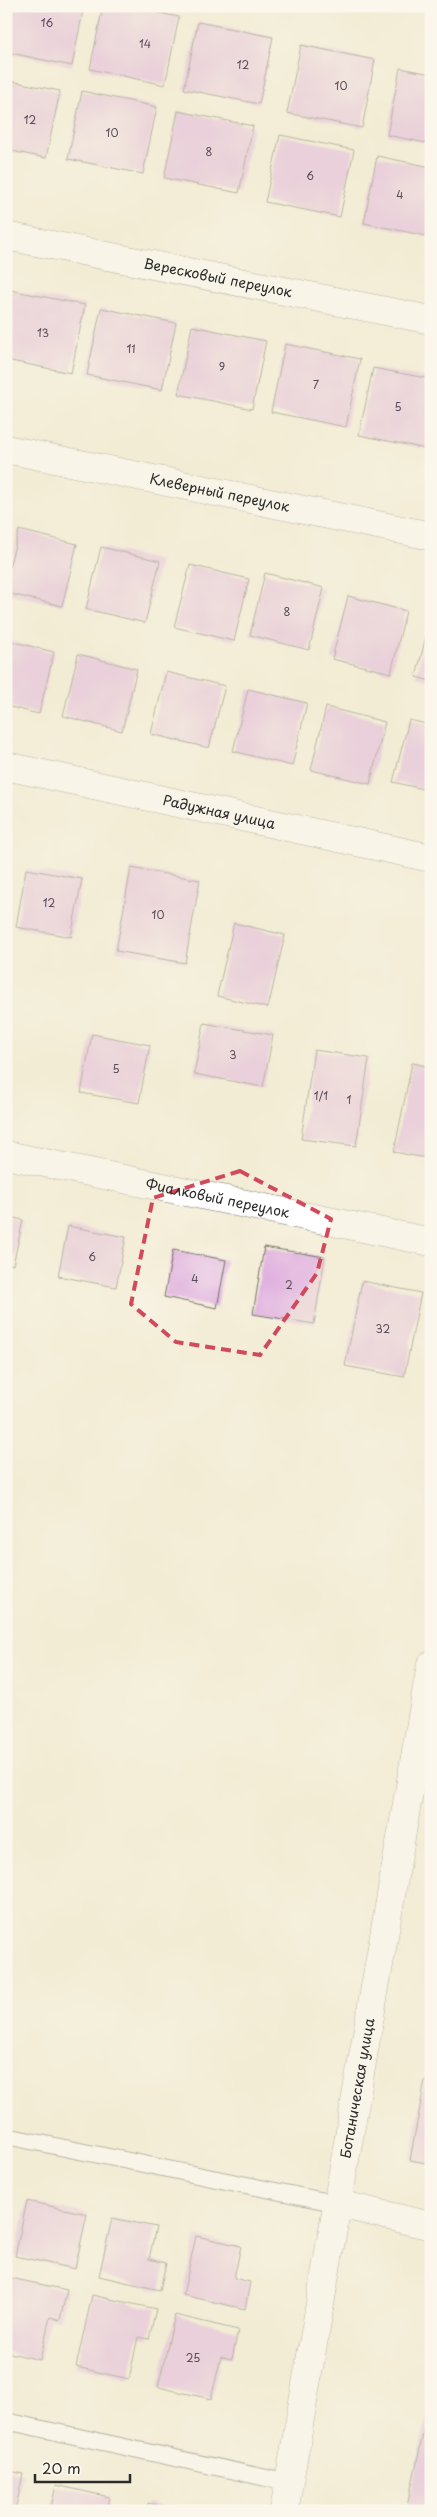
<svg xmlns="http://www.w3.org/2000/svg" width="437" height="2517" font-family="'Playpen Sans',sans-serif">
<rect width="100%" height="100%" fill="#fbf7ec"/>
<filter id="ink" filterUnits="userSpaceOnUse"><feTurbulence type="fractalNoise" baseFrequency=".02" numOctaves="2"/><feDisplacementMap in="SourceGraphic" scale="10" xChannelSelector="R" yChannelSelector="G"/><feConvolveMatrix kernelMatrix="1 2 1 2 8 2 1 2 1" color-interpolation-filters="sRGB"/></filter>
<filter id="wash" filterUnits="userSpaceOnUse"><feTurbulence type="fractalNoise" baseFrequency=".0096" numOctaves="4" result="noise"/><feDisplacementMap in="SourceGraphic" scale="20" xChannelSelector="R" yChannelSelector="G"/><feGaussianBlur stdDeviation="1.12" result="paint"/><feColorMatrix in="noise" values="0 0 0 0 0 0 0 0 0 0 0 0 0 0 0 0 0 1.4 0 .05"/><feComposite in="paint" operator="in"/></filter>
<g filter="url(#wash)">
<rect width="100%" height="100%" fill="#f3ecd6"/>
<g id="blocks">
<g fill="#dfaedf">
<path d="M6,6H84L72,66L6,52Z"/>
<path d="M103,6H124L179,17L165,85L90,69Z"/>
<path d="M198,22L273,37L259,104L184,89Z"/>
<path d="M301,45L375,60L362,128L287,113Z"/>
<path d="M400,68L431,74V144L387,135Z"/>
<path d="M6,80L60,91L46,158L6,150Z"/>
<path d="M82,91L157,107L143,174L68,159Z"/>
<path d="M178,111L253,126L239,193L164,178Z"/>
<path d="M280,135L354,150L340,217L265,202Z"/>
<path d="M377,156L431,167V237L364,223Z"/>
<path d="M10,290L85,305L71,373L6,360V307Z"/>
<path d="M101,308L176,323L162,390L87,375Z"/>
<path d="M192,326L266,341L252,409L178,394Z"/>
<path d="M285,344L360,359L346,427L271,412Z"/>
<path d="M373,368L431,379V450L359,435Z"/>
<path d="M19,530L77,544L62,606L6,593V579Z"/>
<path d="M101,547L160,561L145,623L86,609Z"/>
<path d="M190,565L249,579L234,641L174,627Z"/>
<path d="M265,573L324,588L309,650L250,635Z"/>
<path d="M348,596L406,611L391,673L332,659Z"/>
<path d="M430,620H431V681L416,677Z"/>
<path d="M6,640L54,652L39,714L6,706Z"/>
<path d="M78,654L137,669L122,731L63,716Z"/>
<path d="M166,672L225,686L209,748L151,734Z"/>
<path d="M248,689L307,703L292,766L233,751Z"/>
<path d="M326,707L385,722L370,784L311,770Z"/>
<path d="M409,720L431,725V791L393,782Z"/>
<path d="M131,868L200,880L185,963L116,951Z"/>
<path d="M26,869L82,879L71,937L16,927Z"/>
<path d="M234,923L285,935L268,1008L217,996Z"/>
<path d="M204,1023L273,1035L263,1087L194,1074Z"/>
<path d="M92,1034L150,1045L139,1103L81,1093Z"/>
<path d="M314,1050L369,1058L356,1146L301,1139Z"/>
<path d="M412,1063L431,1067V1159L394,1152Z"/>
<path d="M6,1216L23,1220L13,1265L6,1263Z"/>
<path d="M68,1226L126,1237L116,1287L58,1276Z"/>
<path d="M264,1247L325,1257L314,1324L253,1314Z"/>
<path d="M173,1250L226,1260L217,1308L164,1297Z"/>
<path d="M362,1281L421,1293L404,1377L345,1366Z"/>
<path d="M425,2080L431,2081V2164L410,2160Z"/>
<path d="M27,2201L87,2214L75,2269L15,2256Z"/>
<path d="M112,2218L156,2227L149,2259L166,2263L160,2290L99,2276Z"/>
<path d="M196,2236L241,2246L234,2278L250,2282L245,2309L183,2295Z"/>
<path d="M6,2277L67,2290L60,2320L50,2317L40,2360L6,2352Z"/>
<path d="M92,2295L156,2309L149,2339L138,2337L129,2379L76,2367Z"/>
<path d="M175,2315L238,2330L232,2359L221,2357L211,2399L158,2387Z"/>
<path d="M430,2403L431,2511H406Z"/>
<path d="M6,2470L23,2474L15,2511H6Z"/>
<path d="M56,2485L109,2497L106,2511H50Z"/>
<path d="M148,2503L178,2510V2511H146Z"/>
</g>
</g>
</g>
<g filter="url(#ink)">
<use href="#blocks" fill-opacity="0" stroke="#716f67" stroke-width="1"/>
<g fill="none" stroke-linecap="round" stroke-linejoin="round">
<g stroke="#716f67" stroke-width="18">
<g id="lane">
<path d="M6,2136L339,2204"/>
<path d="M6,2421L289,2483"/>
</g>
</g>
<g stroke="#716f67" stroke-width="29">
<g id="street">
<path id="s1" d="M6,236L431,320"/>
<path id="s2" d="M6,449L431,536"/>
<path id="s3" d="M6,766L431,858"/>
<path id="s4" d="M6,1155L431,1242"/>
<path d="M339,2204L431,2226"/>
<path id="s5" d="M284,2511L431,1665"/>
</g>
</g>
<use href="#lane" stroke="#fff" stroke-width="16"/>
<use href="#street" stroke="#fff" stroke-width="28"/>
</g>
</g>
<path d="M0 0H437V2517H0ZM240,1171L331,1219L317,1273L260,1355L176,1342L131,1304L153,1198Z" fill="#f3ecd6" fill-opacity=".55" fill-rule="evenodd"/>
<path fill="none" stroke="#d1495b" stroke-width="4" stroke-dasharray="10 6" stroke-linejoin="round" d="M240,1171L331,1219L317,1273L260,1355L176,1342L131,1304L153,1198Z"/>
<g text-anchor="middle" stroke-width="4" stroke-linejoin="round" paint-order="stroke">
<g font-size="11" fill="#584c58">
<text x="47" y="27">16</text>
<text x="145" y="48">14</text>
<text x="243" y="69">12</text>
<text x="341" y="90">10</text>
<text x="30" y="124">12</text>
<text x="112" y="137">10</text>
<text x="209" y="156">8</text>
<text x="310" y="180">6</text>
<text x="400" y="199">4</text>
<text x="43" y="337">13</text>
<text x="131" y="353">11</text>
<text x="222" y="371">9</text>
<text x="316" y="389">7</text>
<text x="398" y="411">5</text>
<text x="287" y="616">8</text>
<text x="49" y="907">12</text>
<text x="158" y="919">10</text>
<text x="233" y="1059">3</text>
<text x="116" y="1073">5</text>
<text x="321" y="1100">1/1</text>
<text x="349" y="1104">1</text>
<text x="92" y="1261">6</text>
<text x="195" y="1283">4</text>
<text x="289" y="1289">2</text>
<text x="383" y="1333">32</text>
<text x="193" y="2362">25</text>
</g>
<g font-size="14" fill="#2b2b2b" stroke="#fbf7ec">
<text dy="5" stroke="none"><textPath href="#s1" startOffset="216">Вересковый переулок</textPath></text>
<text dy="5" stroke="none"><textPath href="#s2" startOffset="218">Клеверный переулок</textPath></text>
<text dy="5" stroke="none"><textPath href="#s3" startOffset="218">Радужная улица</textPath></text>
<text dy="5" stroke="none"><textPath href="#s4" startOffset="216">Фиалковый переулок</textPath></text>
<text dy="5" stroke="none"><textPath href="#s5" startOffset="429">Ботаническая улица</textPath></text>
</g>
</g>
<rect width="437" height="2517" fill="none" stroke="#fbf7ec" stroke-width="25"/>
<path d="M35 2474v8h95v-8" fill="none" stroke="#2b2b2b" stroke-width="2.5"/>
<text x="42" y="2474" font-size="15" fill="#2b2b2b" stroke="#fbf7ec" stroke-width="4" paint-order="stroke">20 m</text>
</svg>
